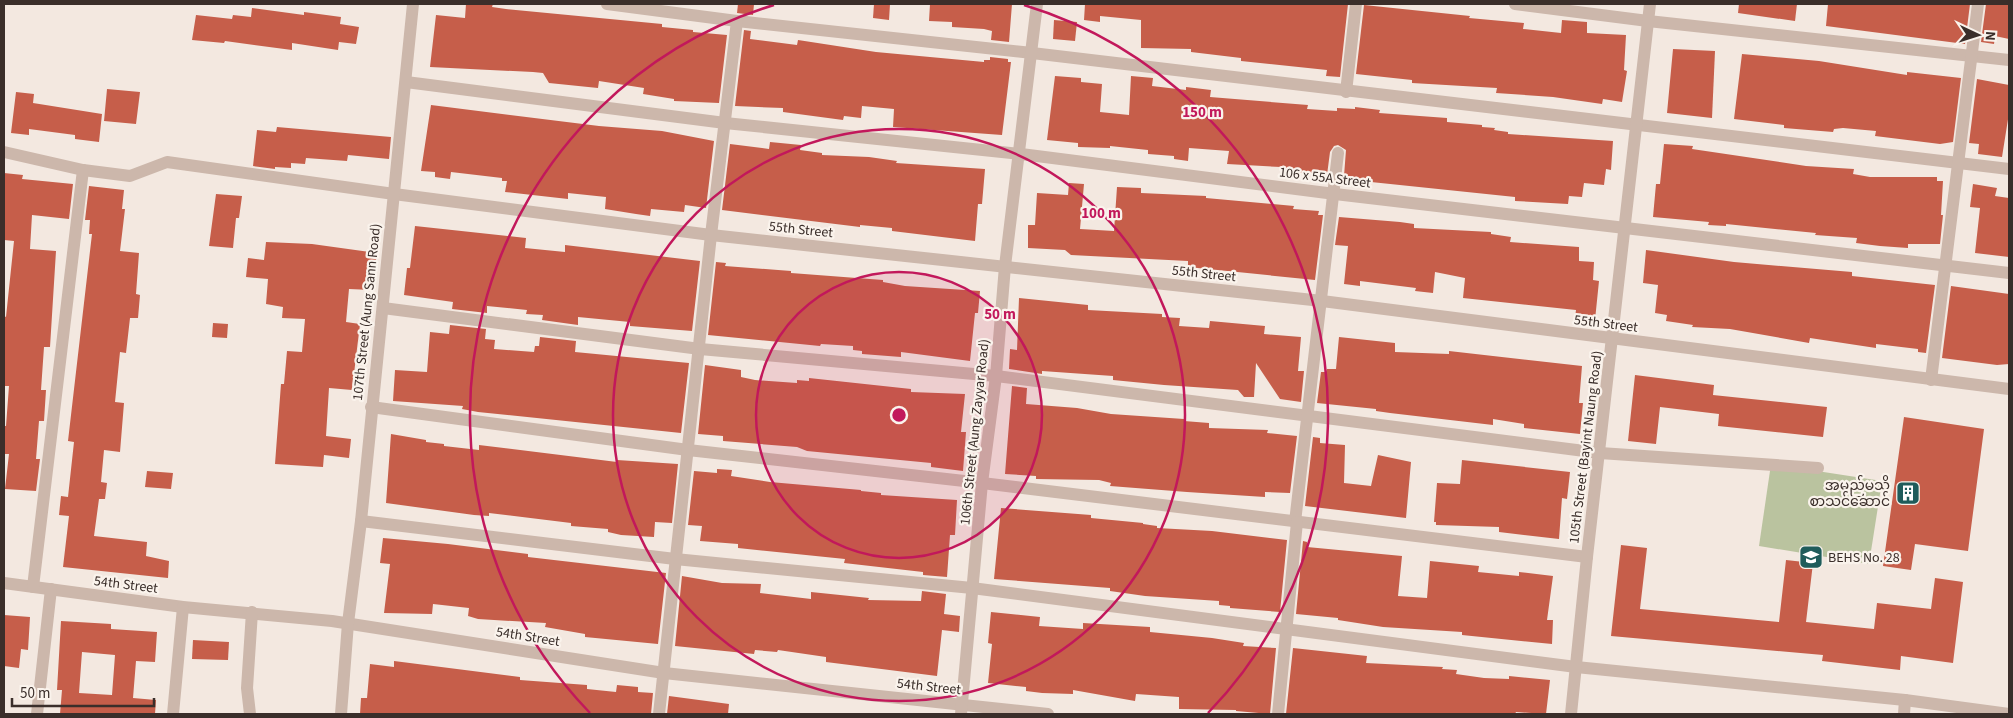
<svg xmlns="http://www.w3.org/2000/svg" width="2013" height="718" font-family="'Source Sans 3','Noto Sans Myanmar',sans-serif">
<rect width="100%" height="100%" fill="#f3e8e0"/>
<path fill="#bac39f" d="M1771,464L1882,481L1869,564L1759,546Z"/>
<g fill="#c65e4a" fill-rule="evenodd">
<path d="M466,4H493L492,7L506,9L662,24V27L693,30V32L727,35L719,103L674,101V99L643,94L644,88L599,81L598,88L549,83L543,73L533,72L430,67L436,15L465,18Z"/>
<path d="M738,4H754L753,15L737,13Z"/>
<path d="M874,4H890L889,20L873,18Z"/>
<path d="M930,4H1012L1009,42L991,40L992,31L984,29L952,27V22L929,21Z"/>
<path d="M1085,4H1348L1340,77L1326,76L1327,70L1241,61V58L1191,52V49L1141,48V20L1100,16V22L1084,20Z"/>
<path d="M1739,4H1797L1795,21L1738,13Z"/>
<path d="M1828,4H1970L1965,44L1826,26Z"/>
<path d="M1986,4H2009V39L1995,36L1994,44L1981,42Z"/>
<path d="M1364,5L1470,16L1469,18L1524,23L1523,29L1561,33L1562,20L1587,22V33L1626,35L1624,70L1627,71L1622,102L1603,99L1602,104L1553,97L1496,93L1497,88L1412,83V80L1356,74Z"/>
<path d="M252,8L304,15V12L341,17L340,24L359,27L356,44L339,42L338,50L292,43V50L225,41L224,43L192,40L196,15L232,19L233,15L251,17Z"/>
<path d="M1054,20L1077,22L1075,41L1053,39Z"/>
<path d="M744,30L751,31L750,39L797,45L798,40L876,52L984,62V60H990V57L1008,59V62H1011L1002,135L893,127L894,109L862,106L861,118L844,116L843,120L783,112V108L735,106Z"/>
<path d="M1673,49L1715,51L1712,118L1667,113Z"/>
<path d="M1742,54L1819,61L1907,75V72L1961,78L1953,142L1940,144L1875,136L1876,131L1843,128L1834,129L1833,132L1784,128V125L1734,119Z"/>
<path d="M1055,76L1081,78V82L1102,84L1100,112L1129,115L1131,76L1153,78L1152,86L1186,90V87L1211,90L1210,97L1308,105L1307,109L1337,111V108L1355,109V107L1380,110L1379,113L1447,118V122L1482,125V127L1495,128L1494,130L1508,132V134L1613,141L1611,170L1606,169L1604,185L1584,183L1582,197L1569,196L1568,204L1515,201V197L1371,182V184L1346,183L1347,176H1344L1346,150L1338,145L1334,146L1330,152L1327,175L1281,171V167L1227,164L1229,151L1189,148L1188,161L1174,159V156L1148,154V150L1110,146V148L1078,147V143L1047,140Z"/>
<path d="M1977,79L2009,85V113L2002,157L1978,154L1979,144L1969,143Z"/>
<path d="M107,89L140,92L136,124L104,121Z"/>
<path d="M16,92L34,94L33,103L102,114L99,142L75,139V135L29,129V135L11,133Z"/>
<path d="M431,105L599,126L662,131L714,141L706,208L685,205L684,212L651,209L650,216L636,214L605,209L606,197L568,193V199L505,192L507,181H502V178L451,172L450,179L435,177V172L421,171Z"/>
<path d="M277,127L391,137L389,159L348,155L347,161L306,158L305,164L291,163V168L275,167V169L253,166L257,130L276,132Z"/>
<path d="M770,142L801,145L800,150L822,153V155L869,157L897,161L896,163L985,169L982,204H978L975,241L892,231V228L860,225V227L722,210L730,144L769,149Z"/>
<path d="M1664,144L1693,146L1692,149L1806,166L1854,169L1853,174L1870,177H1937V181H1943L1941,215H1943L1940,244H1908V248L1880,246L1856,243L1857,238L1815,235L1816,233L1726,224V226L1708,225L1709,222L1653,217L1656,184H1660Z"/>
<path d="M4,173L23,175L22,179L73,184L69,219L32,215L30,249L56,251L50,347H44L41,390H46L44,421H39L36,459H40L36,491L5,489L9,454H4V426H6L9,386H4V316L6,317L14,241L4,240Z"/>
<path d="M1069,183L1084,184L1080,229L1114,231L1117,187L1141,188V193L1206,196V198L1294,206L1293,209L1319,211L1318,215H1323L1315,280L1188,267V261L1071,255L1065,250L1028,248V225H1035L1037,193L1068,195Z"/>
<path d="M1973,184L1997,188L1995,196L2009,198V257L1975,253L1980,208L1970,207Z"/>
<path d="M89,186L124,190L122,209H125L120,251L139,253L136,294L140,295L138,318H130L126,353L120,352L115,402L124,403L120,452L104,450L101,482L107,483L105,499H99L94,536L147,542L146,556L169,561L168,578L63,567L69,516L59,515L61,496L68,497L74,442L68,441L92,234H89L90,220H85Z"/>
<path d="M216,194L242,196L239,218H236L233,248L209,246Z"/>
<path d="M1339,217L1400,222L1414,224V228L1491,232V234L1511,237L1510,242L1579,247V261L1594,262L1593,280L1599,281L1595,320L1575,318L1576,310L1463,298L1465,278L1435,272L1433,293L1415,291L1416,288L1360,281V286L1344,284L1348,246L1335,245Z"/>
<path d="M415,226L526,238L525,248L565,252V245L700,261L692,331L630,326V322L578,317V325L542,320L543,315L526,314L527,310L487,306V313L452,309L453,302L404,295L407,268H410Z"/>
<path d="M266,242L312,244L377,253L372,290L349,289L346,322L360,324L352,390L329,388L326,436L351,439L349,458L324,455L323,467L275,464L281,384H284L287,351L302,352L305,319L282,318L283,307L266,304L268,279L246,277L248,258L264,260Z"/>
<path d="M1646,250L1734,262L1852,272V276L1935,285L1926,353L1918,352V349L1876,344V348L1810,338L1809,343L1730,329L1692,327L1693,325L1666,321L1667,315L1655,313L1658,285L1643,283Z"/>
<path d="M716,262L726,263L725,266L791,271V273L883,280V282L905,286L980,291L978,313H975L970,361L901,352V357L862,354V351L853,350V346L821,344L820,346L708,335Z"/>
<path d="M1951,286L2009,294V364L1997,365L1942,358Z"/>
<path d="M1019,298L1088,305V310L1162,314V317L1180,318L1179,326L1209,328L1210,321L1265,326L1264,334L1301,337L1298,371H1304L1301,402L1280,399L1256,363L1254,397H1244L1238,390L1164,385L1113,380V376L1042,371V374L1009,369L1010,349L1017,350Z"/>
<path d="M213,323L228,324L227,338L212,337Z"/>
<path d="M450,325L486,329L485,339L495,340L494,349L534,352L535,346H539L540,337L576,341L575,352L689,363L681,433L478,412L462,409L463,406L393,401L395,370L427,372L430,332L449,334Z"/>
<path d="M1339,337L1395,343V352L1449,354V351L1582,366L1579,403H1583L1580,434L1524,428V424L1493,419V425L1390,413L1376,411V409L1317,403L1321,372H1326L1327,369H1336Z"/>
<path d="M705,365L741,370V377L755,380L797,383V380L809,381V378L911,389V392L965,394L961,432H966L963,471L931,467V463L807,451L797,447L723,441V436L698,434Z"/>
<path d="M1635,375L1714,385L1713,395L1827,407L1823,437L1718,426L1719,414L1660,407L1656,444L1628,441Z"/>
<path d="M1012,386L1027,388L1026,404L1077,408L1111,414L1184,419V421L1209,423V428L1268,430L1267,433L1297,436L1290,493L1265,492V497L1187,492L1110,486L1111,483L1099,480L1036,479V476L1005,474Z"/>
<path d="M1904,417L1984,429L1968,551L1915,544L1911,570L1883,566Z"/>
<path d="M391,434L426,440V442L444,444V446L479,450V445L617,462V460L678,464L672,523L655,522L654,537L621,535L608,532V529L571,526V523L489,513V516L474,515L386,503Z"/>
<path d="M1313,437L1320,438V443L1345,445L1344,483L1371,486L1378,455L1411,462L1406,518L1305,506Z"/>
<path d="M1462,460L1570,472L1567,499L1562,498L1559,539L1499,532V527L1436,525V522H1434L1437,483L1460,484Z"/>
<path d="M717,469L732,470L731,476L770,482L861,490V491L881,493V495L957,500L955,535H950L947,577L923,575V572L844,563L845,559L738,548V544L700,541L702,526L688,525L694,471L717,473Z"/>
<path d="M147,471L173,473L171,489L145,487Z"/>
<path d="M1001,508L1091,515V518L1143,523V524L1157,526V528L1212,531L1287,540L1280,612L1230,608V606L1219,605V601L1145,596L1110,591V588L994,579Z"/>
<path d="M383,538L448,544L528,554V557L666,573L658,644L585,637V634L545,627L546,623L478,619L468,616L469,608L433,604L432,614L384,613L390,564L380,563Z"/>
<path d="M1303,541L1307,542V547L1402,556L1398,596L1427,598L1430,561L1479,566L1478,572L1519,576V572L1553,576L1547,620H1553L1552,644L1462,635V632L1383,627L1338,620V618L1296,614Z"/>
<path d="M1621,545L1647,548L1640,609L1779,622L1786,560L1813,563L1806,622L1874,629L1877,603L1931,609L1935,578L1963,582L1953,663L1901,656L1900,670L1822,661L1823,655L1611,636Z"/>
<path d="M682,576L722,583L761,584L760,593L811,599V592L869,598L868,600L921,601L922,591L946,594L944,614L960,616L959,632L942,630L937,676L826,662V657L778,650L777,652L755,650L754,654L675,646Z"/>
<path d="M991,612L1040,617L1039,626L1083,629V623L1150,627V632L1212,638L1244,643L1243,646L1276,648L1270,714L1236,711V710L1179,709V697L1136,694L1135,701L1073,690V694L1042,693L1026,691V687L988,683L992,644L988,643Z"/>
<path d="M4,615L30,617L28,650L21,649L19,668L4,666Z"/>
<path d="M61,621L111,624V629L157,632L155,662L136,661L133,698L156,700L155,714H60L62,690H57ZM82,652L115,655L112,695L79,693Z"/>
<path d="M193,640L229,642L228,660L192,659Z"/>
<path d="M1293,648L1367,656L1366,663L1443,667L1442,669L1457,670L1456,674L1484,678L1509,679V676L1550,680L1546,714L1516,712L1515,714H1286Z"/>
<path d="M394,661L520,677V680L587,685V689L616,692L617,685L638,687V692L653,693L651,714H360L361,698H367L370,664L394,667Z"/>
<path d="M669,696L729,704L728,714H667Z"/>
</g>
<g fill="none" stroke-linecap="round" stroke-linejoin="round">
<g stroke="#ccb7ab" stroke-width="12">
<path d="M607,4L737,21L1032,53L2009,169"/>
<path d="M1515,4L1648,21L2009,60"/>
<path d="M406,82L725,123L1021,154L1335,194L2009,273"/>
<path d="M1346,92L1356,4"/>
<path d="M4,152L83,170L130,176L167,162L394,194L711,235L1322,301L2009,389"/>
<path d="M383,308L700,349L996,376L1600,453L1818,468"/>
<path d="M1931,380L1978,4"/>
<path d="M371,407L688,450L982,483L1587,557"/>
<path d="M361,521L675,559L972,588L1576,667L1905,700L2009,714"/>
<path d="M1295,522L1338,153"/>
<path d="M4,583L183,607L332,621L664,673L1048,714"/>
<path d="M33,587L83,170"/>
<path d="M37,714L51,589"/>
<path d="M173,714L183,607"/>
<path d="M250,714L247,688L252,612"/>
<path d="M341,714L348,623L361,521L413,4"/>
<path d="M659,714L711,235L737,21"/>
<path d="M961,714L982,483L996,376L1005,266L1037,4"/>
<path d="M1278,714L1297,522"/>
<path d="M1571,714L1587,557L1650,4"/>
<path d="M1904,714L1905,700"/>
</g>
</g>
<circle cx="899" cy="415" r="143" fill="#c2185b" fill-opacity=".12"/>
<g fill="none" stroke="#c2185b" stroke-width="2.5">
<circle cx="899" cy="415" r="143"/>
<circle cx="899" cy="415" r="286"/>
<path d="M590 713A429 429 0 0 1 774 5M1024 5A429 429 0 0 1 1208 713"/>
</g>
<defs>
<g id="building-square" transform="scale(1.25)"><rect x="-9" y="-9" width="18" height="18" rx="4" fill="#1f5c5b" stroke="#faf3ec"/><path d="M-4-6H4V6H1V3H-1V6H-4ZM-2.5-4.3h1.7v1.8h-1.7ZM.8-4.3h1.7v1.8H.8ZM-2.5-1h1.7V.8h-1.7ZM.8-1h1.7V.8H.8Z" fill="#fff"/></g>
<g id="school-square" transform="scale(1.25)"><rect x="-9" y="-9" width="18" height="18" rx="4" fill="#1f5c5b" stroke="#faf3ec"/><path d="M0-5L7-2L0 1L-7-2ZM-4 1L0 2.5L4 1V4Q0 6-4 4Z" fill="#fff"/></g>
</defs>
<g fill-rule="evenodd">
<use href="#building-square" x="1908" y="493"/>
<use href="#school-square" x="1811" y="557"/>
</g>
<g text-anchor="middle" stroke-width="4.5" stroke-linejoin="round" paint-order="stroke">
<g font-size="14" fill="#3a2e2a" stroke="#faf3ec">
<text transform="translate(1325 177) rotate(7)" y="5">106 x 55A Street</text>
<text transform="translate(801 229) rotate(6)" y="5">55th Street</text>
<text transform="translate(1204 273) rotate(6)" y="5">55th Street</text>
<text transform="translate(366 312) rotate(-84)" y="5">107th Street (Aung Sann Road)</text>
<text transform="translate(1606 323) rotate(7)" y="5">55th Street</text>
<text transform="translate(974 432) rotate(-84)" y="5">106th Street (Aung Zayyar Road)</text>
<text transform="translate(1585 447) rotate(-83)" y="5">105th Street (Bayint Naung Road)</text>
<text transform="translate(126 584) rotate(7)" y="5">54th Street</text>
<text transform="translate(528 636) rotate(9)" y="5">54th Street</text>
<text transform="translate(929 686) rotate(6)" y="5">54th Street</text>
</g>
<g font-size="14" fill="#3a2e2a" stroke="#faf3ec" text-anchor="end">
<text x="1890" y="490">အမည်မသိ<tspan x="1890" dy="16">စာသင်ဆောင်</tspan></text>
<text x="1828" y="562" text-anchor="start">BEHS No. 28</text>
</g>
</g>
<circle cx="899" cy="415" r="8" fill="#c2185b" stroke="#faf3ec" stroke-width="2.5"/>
<g font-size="15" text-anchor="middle" font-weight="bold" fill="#c2185b" stroke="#faf3ec" stroke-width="4.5" stroke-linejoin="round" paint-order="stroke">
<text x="1202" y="117">150 m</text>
<text x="1101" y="218">100 m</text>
<text x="1000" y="319">50 m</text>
</g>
<rect width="2013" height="718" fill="none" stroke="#3a2e2a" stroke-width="10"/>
<g transform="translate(1978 35) rotate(94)" stroke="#faf3ec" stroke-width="4" paint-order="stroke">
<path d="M0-4L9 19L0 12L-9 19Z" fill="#3a2e2a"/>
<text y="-8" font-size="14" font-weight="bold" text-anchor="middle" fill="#3a2e2a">N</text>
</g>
<path d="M12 698v8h142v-8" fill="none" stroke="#3a2e2a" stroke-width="2.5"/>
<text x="20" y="698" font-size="15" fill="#3a2e2a" stroke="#faf3ec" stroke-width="4" paint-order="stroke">50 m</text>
</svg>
